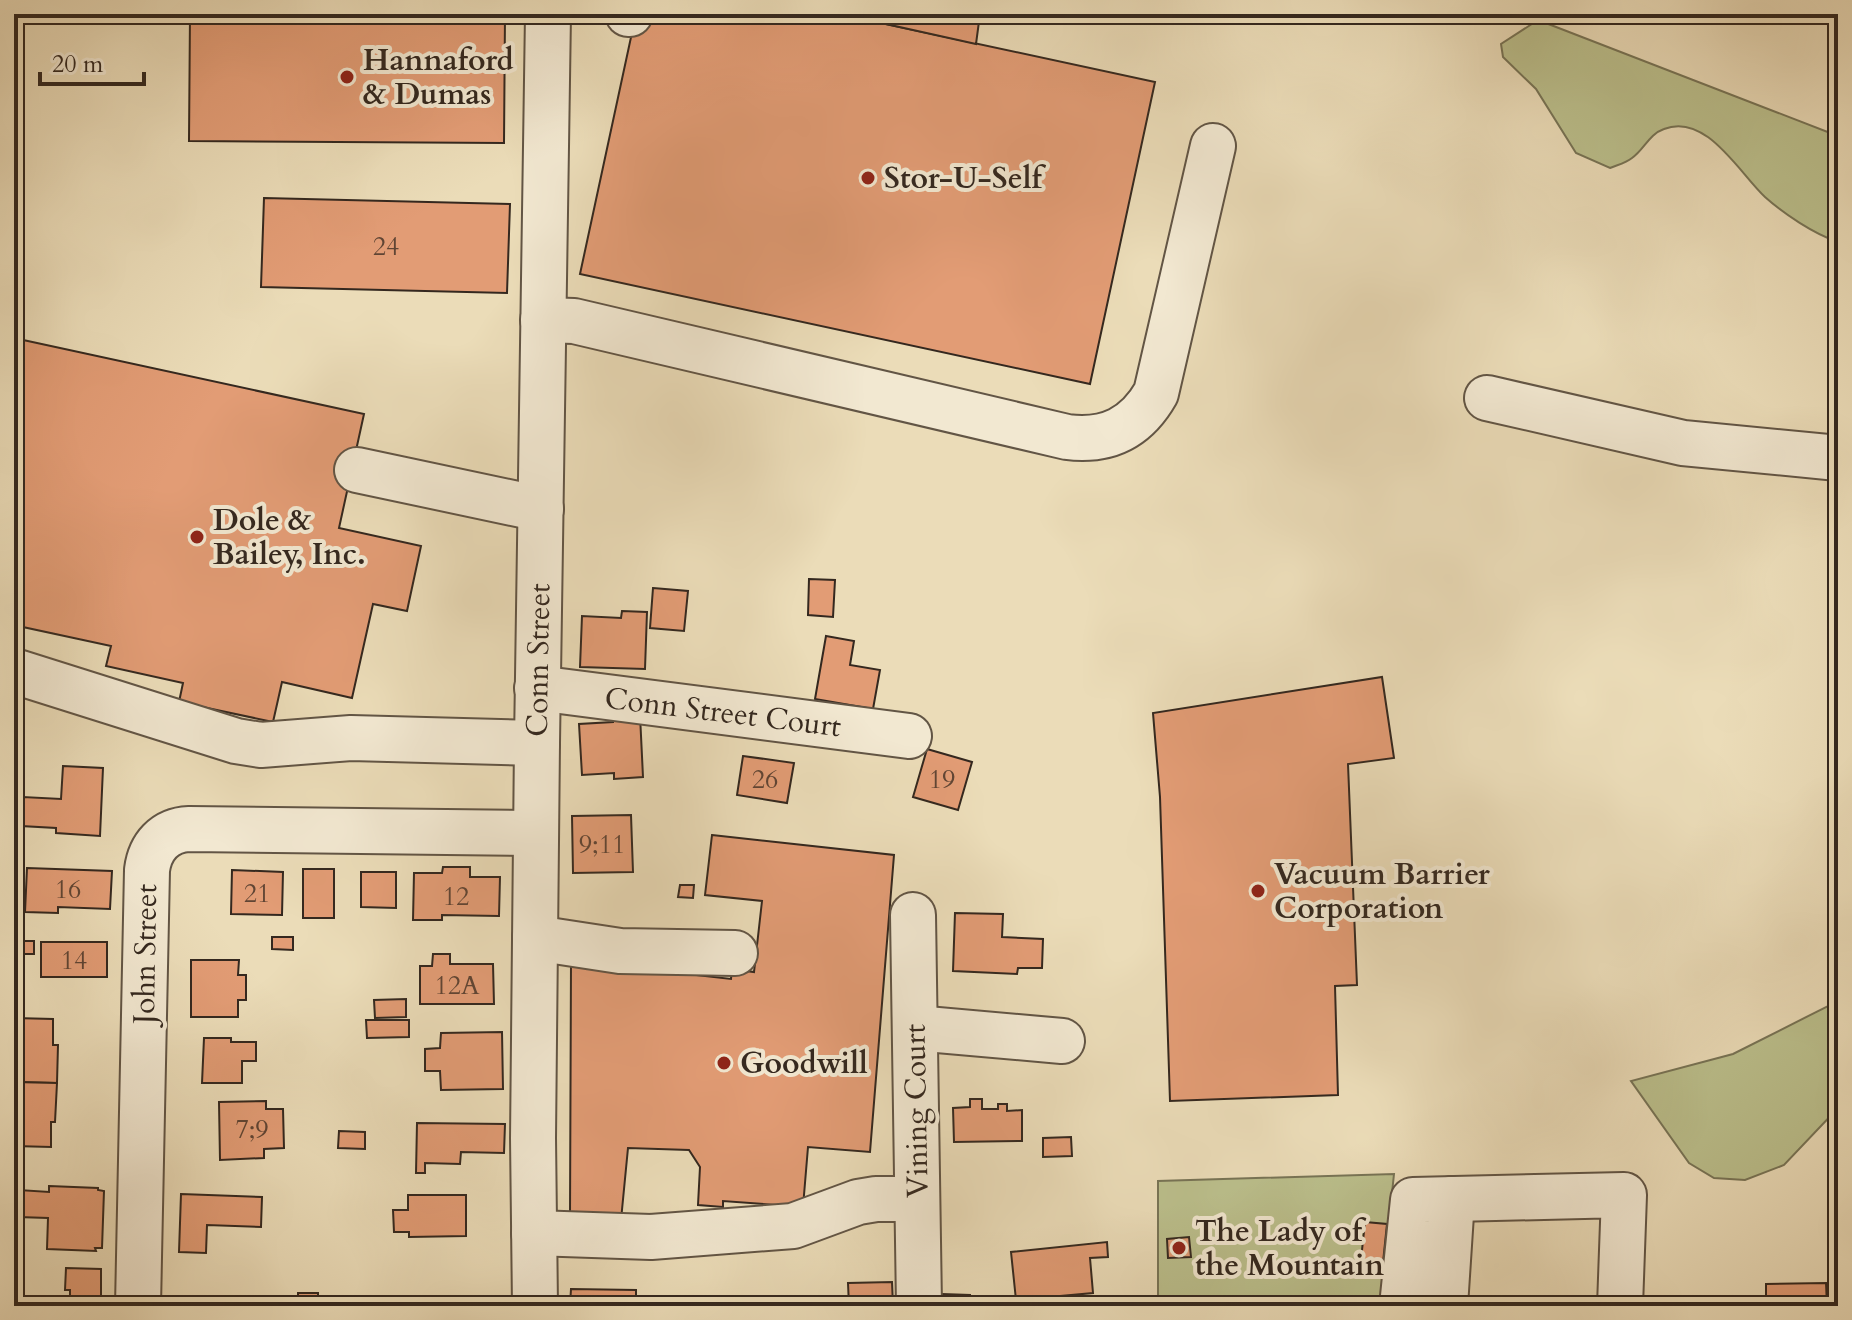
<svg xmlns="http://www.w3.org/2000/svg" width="1852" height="1320" font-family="Cardo,serif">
<rect width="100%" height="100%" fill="#ebdcb8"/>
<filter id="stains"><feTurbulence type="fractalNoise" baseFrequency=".0025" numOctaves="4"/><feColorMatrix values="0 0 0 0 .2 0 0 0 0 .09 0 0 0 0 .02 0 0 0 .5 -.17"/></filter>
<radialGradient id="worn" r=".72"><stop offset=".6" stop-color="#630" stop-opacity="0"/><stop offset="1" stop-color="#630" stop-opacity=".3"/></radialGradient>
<g fill="#bbbf8c" stroke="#787456" stroke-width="2">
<path d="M1538,20L1838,136V242C1814,234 1784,214 1765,197C1740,174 1706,112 1664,129C1649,134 1644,150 1632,158C1626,163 1617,165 1610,168L1576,153L1536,89L1503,57L1501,44Z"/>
<path d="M1838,1001V1108L1784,1165L1745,1180L1714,1178L1689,1163L1631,1081L1733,1054Z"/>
<path d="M1394,1174L1380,1306H1158V1181Z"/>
</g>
<g fill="#e29c75" stroke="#34281f" stroke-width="2">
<path d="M190,14H505L504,143L189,141Z"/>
<path d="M636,14H839L1155,82L1090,384L580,274Z"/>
<path d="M841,14H980L976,44Z"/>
<path d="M264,198L510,204L507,293L261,287Z"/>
<path d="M14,338L364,414L339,528L421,546L407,611L373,604L352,698L282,682L273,722L179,702L183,683L106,666L111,646L18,626L14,639Z"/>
<path d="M809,579L835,580L833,617L808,615Z"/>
<path d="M653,588L688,591L684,631L650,628Z"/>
<path d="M622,611L647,612L645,669L580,667L582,616L621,618Z"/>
<path d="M826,636L854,641L850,665L880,670L873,709L815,699Z"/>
<path d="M1382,677L1394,758L1348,764L1357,985L1335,986L1338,1095L1170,1101L1160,797L1153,713Z"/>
<path d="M640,715L643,777L614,779V773L582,775L579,724L613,722V716Z"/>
<path d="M927,749L972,762L958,810L913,797Z"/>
<path d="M743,756L794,763L787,803L737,795Z"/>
<path d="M63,766L103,768L100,836L56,833V828L21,826L23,797L61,799Z"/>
<path d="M631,815L633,872L573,873L572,816Z"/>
<path d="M712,835L894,855L870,1152L808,1147L803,1207L723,1201V1207L698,1205L700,1167L689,1150L628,1148L621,1220L570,1218L571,961L731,979L732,969L754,972L762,901L705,895Z"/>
<path d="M443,867H470V877H500L499,916L442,915V920H413L414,873H442Z"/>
<path d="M27,868L112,871L110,909L58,907V913L25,912Z"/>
<rect x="303" y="869" width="31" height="49"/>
<path d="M232,870L283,872L282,915L231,914Z"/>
<path d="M361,872H396V908L361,907Z"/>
<path d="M680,885H694L693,898L678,897Z"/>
<path d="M955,913L1003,914L1002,937L1043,939L1042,968H1018L1017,974L953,971Z"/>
<path d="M272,937H293V950L272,949Z"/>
<path d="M16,941H34V954H15Z"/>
<rect x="41" y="942" width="66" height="35"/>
<path d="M433,954H450V964H493L494,1004H420V966H432Z"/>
<path d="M191,960H239L238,975H246V1000H238V1017H191Z"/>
<path d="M406,999V1017L375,1018L374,1000Z"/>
<path d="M14,1018L53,1019V1045H58L57,1083L14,1082Z"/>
<path d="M366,1020H409V1037L367,1038Z"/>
<path d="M502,1032L503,1089L441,1090L440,1071H425V1049L440,1048L441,1033Z"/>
<path d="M204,1038H231V1042H256V1061H242V1083H202Z"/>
<path d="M14,1082L57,1083L55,1122H51V1147L14,1146Z"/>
<path d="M970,1099H982V1109H998V1104H1007V1111L1022,1110V1141L954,1142L953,1108L970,1107Z"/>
<path d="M266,1101V1109H283L284,1148L264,1149V1158L220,1160L219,1102Z"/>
<path d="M417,1123L505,1124L504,1153L461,1152L460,1164L425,1163V1173H416Z"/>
<path d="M339,1131L365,1132V1149L338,1148Z"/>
<path d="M1071,1137L1072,1156L1043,1157V1138Z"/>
<path d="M49,1186L98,1188V1190L104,1191L102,1248H95L96,1251L47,1249L48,1218L18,1217L19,1190L49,1192Z"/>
<path d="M181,1194L262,1197L261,1227L207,1225L206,1253L179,1252Z"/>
<path d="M408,1195H466V1236L409,1237V1232H394L393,1210H408Z"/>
<path d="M1365,1222L1387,1224L1382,1272L1360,1269Z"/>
<path d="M1189,1237L1191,1257L1168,1258L1167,1239Z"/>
<path d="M1107,1242L1108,1257L1090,1258L1093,1293L1016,1300L1011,1252Z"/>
<path d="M66,1268L101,1269V1306H70V1290H65Z"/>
<path d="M892,1282L893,1306H849L848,1283Z"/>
<path d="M1826,1283L1827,1306H1766V1284Z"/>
<path d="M571,1289L636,1290V1306H570Z"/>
<rect x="298" y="1293" width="20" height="13"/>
<path d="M942,1294L970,1295V1306H941Z"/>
<path d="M1165,1301L1196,1306H1164Z"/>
<path d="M412,1302L469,1306H412Z"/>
<path d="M1476,1302L1607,1306H1476Z"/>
</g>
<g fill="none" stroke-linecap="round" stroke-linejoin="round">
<g stroke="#625545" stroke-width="48">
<g id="minor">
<path d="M628,14H630"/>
<path d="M543,320L574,321L1067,437C1107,442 1136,428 1156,393L1213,146"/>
<path d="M1487,398L1683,443L1838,458"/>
<path d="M357,470L541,509"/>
<path d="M14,671L236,741L261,745L351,738L537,743"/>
<path d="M537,688L909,736"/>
<path d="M913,915L919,1306"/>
<path d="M535,938L620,951L735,953"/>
<path d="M915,1028L1062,1041"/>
<path d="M534,1233L651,1237L793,1226L858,1202L876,1199H917"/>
<path d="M138,1306L147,870C150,847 164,830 189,829L536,833"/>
<path d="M535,1306L533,1138L537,743L548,14"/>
<path d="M1402,1306L1413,1200L1624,1195L1620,1306"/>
<path d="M1445,1306L1452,1199"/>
</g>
</g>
<use href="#minor" stroke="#f2e8d1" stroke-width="44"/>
</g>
<g fill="#8f2418" stroke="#f2e8d1" stroke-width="3">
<circle cx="347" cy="77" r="8"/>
<circle cx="868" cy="178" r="8"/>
<circle cx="197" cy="537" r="8"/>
<circle cx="1258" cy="891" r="8"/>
<circle cx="724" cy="1063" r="8"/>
<circle cx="1179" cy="1248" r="8"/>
</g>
<g text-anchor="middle" stroke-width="8" stroke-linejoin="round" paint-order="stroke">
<g font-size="26" fill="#604534">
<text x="386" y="255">24</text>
<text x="765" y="788">26</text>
<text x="942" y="788">19</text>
<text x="602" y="853">9;11</text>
<text x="68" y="898">16</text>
<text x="257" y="902">21</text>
<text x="456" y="905">12</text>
<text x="74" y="969">14</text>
<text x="457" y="994">12A</text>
<text x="252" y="1138">7;9</text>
</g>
<g font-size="30" font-weight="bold" fill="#34281f" stroke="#f2e8d1" text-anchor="start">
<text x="363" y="70">Hannaford<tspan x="363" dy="34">&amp; Dumas</tspan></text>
<text x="884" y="188">Stor-U-Self</text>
<text x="213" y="530">Dole &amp;<tspan x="213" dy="34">Bailey, Inc.</tspan></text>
<text x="1274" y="884">Vacuum Barrier<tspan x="1274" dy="34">Corporation</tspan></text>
<text x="740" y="1073">Goodwill</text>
<text x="1195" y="1241">The Lady of<tspan x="1195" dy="34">the Mountain</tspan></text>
</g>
<g font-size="30" fill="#34281f" stroke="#f2e8d1">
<text transform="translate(538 660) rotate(-89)" y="10">Conn Street</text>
<text transform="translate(723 712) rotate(7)" y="10">Conn Street Court</text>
<text transform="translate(145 954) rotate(-89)" y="10">John Street</text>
<text transform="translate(916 1111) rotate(-91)" y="10">Vining Court</text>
</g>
</g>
<rect width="1852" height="1320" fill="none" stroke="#ebdcb8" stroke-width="48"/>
<rect x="16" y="16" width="1820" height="1288" fill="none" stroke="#34281f" stroke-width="4"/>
<rect x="24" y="24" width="1804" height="1272" fill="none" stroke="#34281f" stroke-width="2"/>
<path d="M40 72v12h104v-12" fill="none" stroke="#34281f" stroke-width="4"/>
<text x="52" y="72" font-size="24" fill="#34281f" stroke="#f2e8d1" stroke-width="6" paint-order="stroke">20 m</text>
<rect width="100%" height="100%" filter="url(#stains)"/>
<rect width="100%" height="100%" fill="url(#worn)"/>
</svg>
